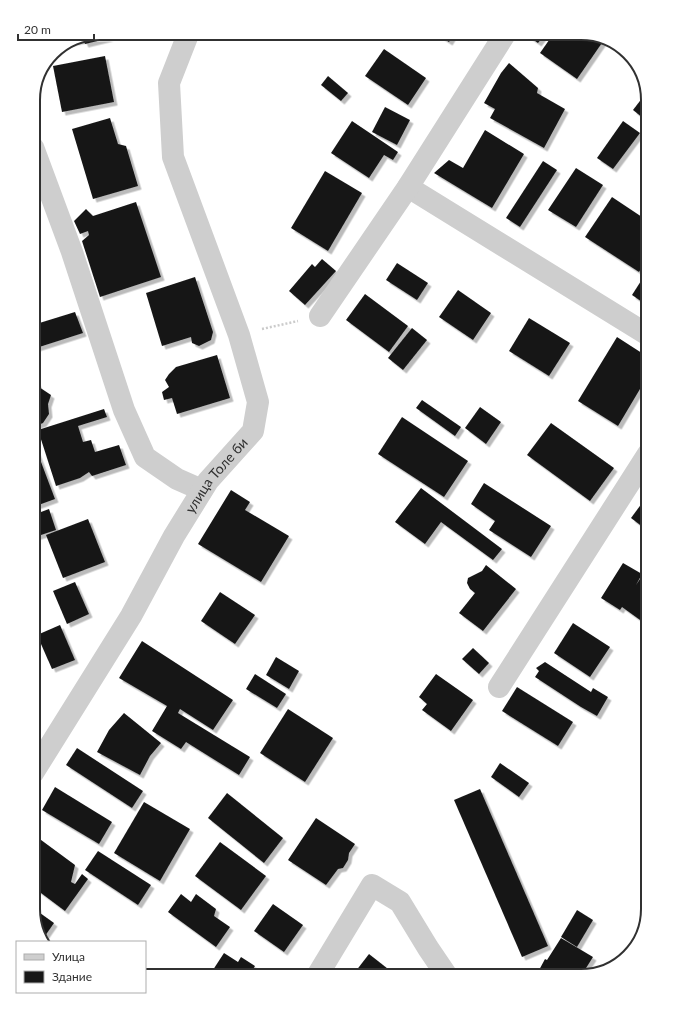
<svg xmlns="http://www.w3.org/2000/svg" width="681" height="1009" font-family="Lato,sans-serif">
<defs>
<filter id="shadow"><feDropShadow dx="3.5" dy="3.5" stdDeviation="0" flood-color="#0004"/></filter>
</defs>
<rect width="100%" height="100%" fill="#fff"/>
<g fill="#181818" filter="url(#shadow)">
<path d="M554,33H585L604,40L577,79L540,53Z"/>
<path d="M454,34L449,42L438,35Z"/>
<path d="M525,34H545L538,43Z"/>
<path d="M75,38H110L85,44L83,40L65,44Z"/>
<path d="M384,49L426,78L408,105L365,76Z"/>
<path d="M105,56L114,102L62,112L53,66Z"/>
<path d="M509,63L538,88L537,93L565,109L544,148L490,118L495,109L484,103L501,73Z"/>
<path d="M328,76L348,93L341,101L321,85Z"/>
<path d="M646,93L648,100V122L633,110Z"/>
<path d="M385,107L410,120L397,145L372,132Z"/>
<path d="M110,118L118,144L126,146L138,186L93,199L72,129Z"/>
<path d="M352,121L398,152L393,160L384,155L369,178L331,153Z"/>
<path d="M623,121L640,133L613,169L597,158Z"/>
<path d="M485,130L524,154L492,208L434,173L449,160L463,168Z"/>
<path d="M543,161L557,170L520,227L506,218Z"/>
<path d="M576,168L603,185L576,227L548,210Z"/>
<path d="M325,171L362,193L328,251L291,228Z"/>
<path d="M612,197L648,221V258L639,272L585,237Z"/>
<path d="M136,202L161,277L100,297L82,241L89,235L88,231L80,234L74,221L86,209L93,216Z"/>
<path d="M322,259L336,271L305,305L289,291L312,264L315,267Z"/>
<path d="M397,263L428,283L417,300L386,280Z"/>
<path d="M648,270V306L632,295Z"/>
<path d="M195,277L213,332L211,340L199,346L192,343L191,337L162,346L146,293Z"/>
<path d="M458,290L491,313L473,340L439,317Z"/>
<path d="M365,294L408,326L389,352L346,320Z"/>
<path d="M75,312L83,333L33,349V325Z"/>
<path d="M529,318L570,343L549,376L509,351Z"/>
<path d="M412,328L427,340L403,370L388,358Z"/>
<path d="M617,337L648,357V394L640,389L618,426L578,401Z"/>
<path d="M217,355L230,398L177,414L172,398L164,400L162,392L169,387L165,380L169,374L176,367Z"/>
<path d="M33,372L39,387L51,395L48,404L49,414L43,423L33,427Z"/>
<path d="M422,400L461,427L455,436L416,408Z"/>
<path d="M480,407L501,422L486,444L465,428Z"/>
<path d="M104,409L107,417L78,426L83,442L91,440L95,452L119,445L126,465L92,476L89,472L80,478L56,486L38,430Z"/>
<path d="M402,417L468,461L444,497L378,454Z"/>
<path d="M551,423L614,468L590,501L527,455Z"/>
<path d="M35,446L55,499L33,507V447Z"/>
<path d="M484,483L551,526L531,557L489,530L495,521L471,504Z"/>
<path d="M421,488L502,549L493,560L441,522L425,544L395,522Z"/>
<path d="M231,490L250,502L245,510L289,536L261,582L198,544Z"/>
<path d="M648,495V531L631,518Z"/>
<path d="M49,509L56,530L35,537L33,530V515Z"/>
<path d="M88,519L105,562L63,578L46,535Z"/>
<path d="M623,563L642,574L636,585L642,576L648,578V623L647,625L622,607L620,610L601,598Z"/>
<path d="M486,565L516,589L483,631L459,613L475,593L470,589L467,583L468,578L482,571Z"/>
<path d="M75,582L89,614L67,624L53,591Z"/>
<path d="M220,592L255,615L235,644L201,621Z"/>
<path d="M573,623L610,647L590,677L554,653Z"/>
<path d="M60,625L75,660L52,669L37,635Z"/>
<path d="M142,641L233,700L213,730L180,709L178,713L250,757L239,775L186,742L181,749L152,731L167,706L119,678Z"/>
<path d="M473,648L489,663L479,674L462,659Z"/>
<path d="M276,657L299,671L289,689L266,675Z"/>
<path d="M545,662L591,692L593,688L608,697L597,716L581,707L535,677L539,671L536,668Z"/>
<path d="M255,674L286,694L277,708L246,689Z"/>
<path d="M436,674L473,700L451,731L422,710L427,704L419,697Z"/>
<path d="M517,687L573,722L558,746L502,711Z"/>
<path d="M288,709L333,738L305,782L260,753Z"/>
<path d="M124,713L161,743L150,756L140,775L97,752L109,730Z"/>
<path d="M77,748L143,791L132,808L66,765Z"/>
<path d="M500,763L529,783L519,797L491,777Z"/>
<path d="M55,787L112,822L99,844L42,810Z"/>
<path d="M480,789L548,946L522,957L454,800Z"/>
<path d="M227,793L283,838L264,863L208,818Z"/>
<path d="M144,802L190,829L160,881L114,853Z"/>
<path d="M316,818L355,844L349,853L348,860L343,868L338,869L326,885L288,860Z"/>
<path d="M37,837L75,865L71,882L75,884L82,874L88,879L65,911L33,887V843Z"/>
<path d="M220,842L266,876L241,910L195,876Z"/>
<path d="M98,851L151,885L138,905L85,870Z"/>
<path d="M181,894L191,902L196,894L216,909L214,916L230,927L216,947L168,912Z"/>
<path d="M273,904L303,925L284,952L254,931Z"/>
<path d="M33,908L54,923L45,936L39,932Z"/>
<path d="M577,910L593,920L577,947L561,937Z"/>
<path d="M561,938L593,957L581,976H544L538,972L545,959L547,960Z"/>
<path d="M224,953L238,962L241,957L255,966L252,971L260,976H209Z"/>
<path d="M369,954L397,976H352Z"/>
</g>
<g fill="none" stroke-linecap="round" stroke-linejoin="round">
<path stroke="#cbcbcb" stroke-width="2.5" stroke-dasharray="2 2" stroke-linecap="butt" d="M262,329L298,321"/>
<g stroke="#cecece" stroke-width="22">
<path d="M33,147L72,252L124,410L145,457L177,479L202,490"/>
<path d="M408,187L648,335"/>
<path d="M320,316L408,187L505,34"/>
<path d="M499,687L648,454"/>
<path id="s1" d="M33,773L131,616L174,536L208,481L253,431L258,402L239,335L173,157L169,83L187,37"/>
<path d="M317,976L372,885L400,902L428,948L447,976"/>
</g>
</g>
<g text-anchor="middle" stroke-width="4" stroke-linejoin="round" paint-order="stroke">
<g font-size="14" fill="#313131" stroke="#fff">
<text dy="5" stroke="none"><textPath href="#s1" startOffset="350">улица Толе би</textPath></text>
</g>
</g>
<path d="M0 0H681V1009H0ZM100 40H581A60 60 0 0 1 641 100V909A60 60 0 0 1 581 969H100A60 60 0 0 1 40 909V100A60 60 0 0 1 100 40Z" fill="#fff" fill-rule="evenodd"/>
<path fill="none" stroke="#313131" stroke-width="2" d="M100 40H581A60 60 0 0 1 641 100V909A60 60 0 0 1 581 969H100A60 60 0 0 1 40 909V100A60 60 0 0 1 100 40Z"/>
<rect x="16" y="941" width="130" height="52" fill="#ffffff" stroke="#adadad"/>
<rect x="24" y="954" width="20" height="6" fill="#cecece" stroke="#adadad"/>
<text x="52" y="961" font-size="12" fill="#313131">Улица</text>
<rect x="24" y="971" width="20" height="12" fill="#181818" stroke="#adadad"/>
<text x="52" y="981" font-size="12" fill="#313131">Здание</text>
<path d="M18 34v6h76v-6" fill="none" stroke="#313131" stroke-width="2"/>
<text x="24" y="34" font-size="12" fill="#313131" stroke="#ffffff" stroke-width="3" paint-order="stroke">20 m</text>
</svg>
